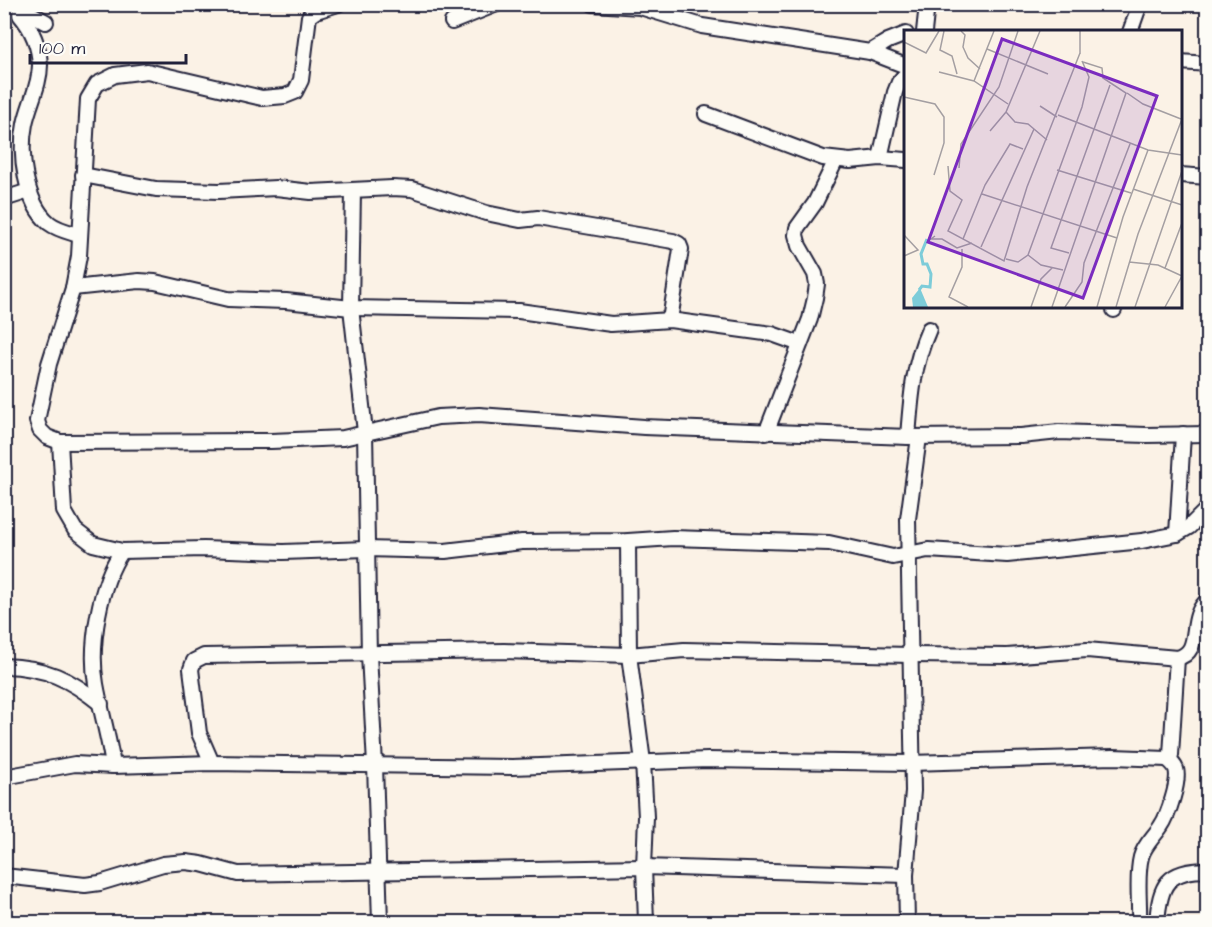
<svg xmlns="http://www.w3.org/2000/svg" width="1212" height="927" font-family="'Architects Daughter',sans-serif">
<rect width="100%" height="100%" fill="#fbf2e6"/>
<filter id="ink" filterUnits="userSpaceOnUse"><feTurbulence type="fractalNoise" baseFrequency=".0167" numOctaves="2"/><feDisplacementMap in="SourceGraphic" scale="12" xChannelSelector="R" yChannelSelector="G"/><feConvolveMatrix kernelMatrix="1 2 1 2 8 2 1 2 1" color-interpolation-filters="sRGB"/></filter>
<g filter="url(#ink)">
<g fill="none" stroke-linecap="round" stroke-linejoin="round">
<g stroke="#22223b" stroke-width="18">
<g id="minor">
<path d="M338,4L316,11L309,16L301,80L295,92L285,96L262,98L147,71L115,75L97,84L88,99L79,256L73,288L49,364L37,421L40,430L47,437L60,442L271,441L343,438L438,417L479,415L644,427L908,437L1021,436L1059,432L1146,435L1208,434"/>
<path d="M593,4L640,7L702,26L870,52L906,66"/>
<path d="M46,22L24,10L20,11V15C33,30 39,46 40,65C40,85 29,104 25,124C19,153 25,203 49,223C58,230 69,232 79,235"/>
<path d="M452,22L497,4"/>
<path d="M924,32L927,4"/>
<path d="M1130,32L1140,4"/>
<path d="M870,52L888,41L906,34"/>
<path d="M1180,62L1208,64"/>
<path d="M706,114L823,158L850,161L880,158L906,160"/>
<path d="M880,158L895,92L899,82L906,74"/>
<path d="M83,175L156,189L219,191L276,188L311,192L392,188L412,189L486,213L520,220L538,218L673,241L679,244L681,249L670,320"/>
<path d="M1180,175L1208,177"/>
<path d="M353,191L351,308L365,432L369,655L375,765L380,922"/>
<path d="M4,199L29,191"/>
<path d="M73,288L139,281L155,282L228,299L286,301L351,308L519,311L611,324L670,320L772,334L800,344"/>
<path d="M1114,310V306"/>
<path d="M766,433L810,319L815,298L817,284L815,274L799,246L796,235L797,228L815,203L836,160"/>
<path d="M908,437C911,398 913,365 929,329"/>
<path d="M60,442L64,511L75,530L93,544L122,551L204,549L283,552L366,549L445,551L522,542L628,541L673,538L829,543L893,557L928,550L1007,555L1142,541L1177,534L1189,527L1208,508"/>
<path d="M1177,534L1183,434"/>
<path d="M628,541L629,655L643,762L646,817L644,867L646,922"/>
<path d="M4,666C45,667 70,679 101,704"/>
<path d="M212,763L199,733L191,669L194,661L204,656L504,651L629,655L684,650L910,655L1007,656L1087,650L1177,658C1204,652 1186,618 1208,600"/>
<path d="M113,766C109,738 101,712 96,684C89,645 100,583 122,551"/>
<path d="M4,777L75,764L113,766L212,763L512,767L708,760L911,763L1113,757L1167,759L1171,755L1177,658"/>
<path d="M4,876L85,885L100,883L163,864L186,862L201,864L238,874L644,867L906,875"/>
<path d="M907,922L906,875L913,791L908,519L919,437"/>
<path d="M1139,922C1140,902 1136,877 1141,857C1144,845 1154,837 1161,826C1168,816 1180,781 1176,769C1174,764 1171,762 1167,759"/>
<path d="M1157,922C1160,884 1167,870 1208,870"/>
</g>
</g>
<use href="#minor" stroke="#fdfcf7" stroke-width="14"/>
</g>
</g>
<g transform="translate(904 30)">
<rect width="278" height="278" fill="#fbf2e6"/>
<path d="M16,258L24,277H9L8,268Z" fill="#7dccd9"/>
<path fill="none" stroke="#7dccd9" stroke-width="3" d="M15,260L18,256L26,257L27,244L23,234H19L17,224L23,209"/>
<path fill="none" stroke="#a49fa2" stroke-width="1.5" d="M40,1L36,20L48,26L53,44M57,1L61,5L59,17L64,28L76,39M0,12L22,23L35,1M83,19L144,44M176,24V1M35,42L70,51L104,74M70,51L90,1M223,63L239,74L277,89M0,67L31,74L40,87V113L30,145M136,76L153,87M102,82L111,92L124,94L143,110M154,85L244,120L278,125M86,101L102,82L136,1M44,136L46,161L58,170L44,201L100,231L123,157L176,23M55,138L57,114L95,57L114,1M153,140L227,163M229,159L278,175M78,164L213,208M0,205L14,220L0,226M31,206L27,209H38L53,218L68,213M59,209L81,155L106,114L119,119M77,217L130,99M58,219V237L45,267L64,277M165,223L147,218L206,55M124,225L137,235L159,240M102,229L114,232L124,225L178,77L185,47L178,31M225,232L254,235L278,246M261,238L278,193M127,277L137,249L148,238M148,277L222,63L199,48L198,38L179,32M161,277L178,252L180,233L226,114M193,277L219,187L244,120M212,277L234,204L278,89M231,277L278,141M261,277L278,246"/>
<path fill="#7b2cbf" fill-opacity="0.15" stroke="#7b2cbf" stroke-width="3" d="M98,9L253,66L179,268L24,212Z"/>
<rect width="278" height="278" fill="none" stroke="#22223b" stroke-width="3"/>
</g>
<rect width="1212" height="927" fill="none" stroke="#fdfcf7" stroke-width="24"/>
<rect x="12" y="12" width="1188" height="903" fill="none" stroke="#22223b" stroke-width="2" filter="url(#ink)"/>
<path d="M30 54v9h156v-9" fill="none" stroke="#22223b" stroke-width="3"/>
<text x="39" y="54" font-size="18" fill="#22223b" stroke="#fdfcf7" stroke-width="4.5" paint-order="stroke">100 m</text>
</svg>
